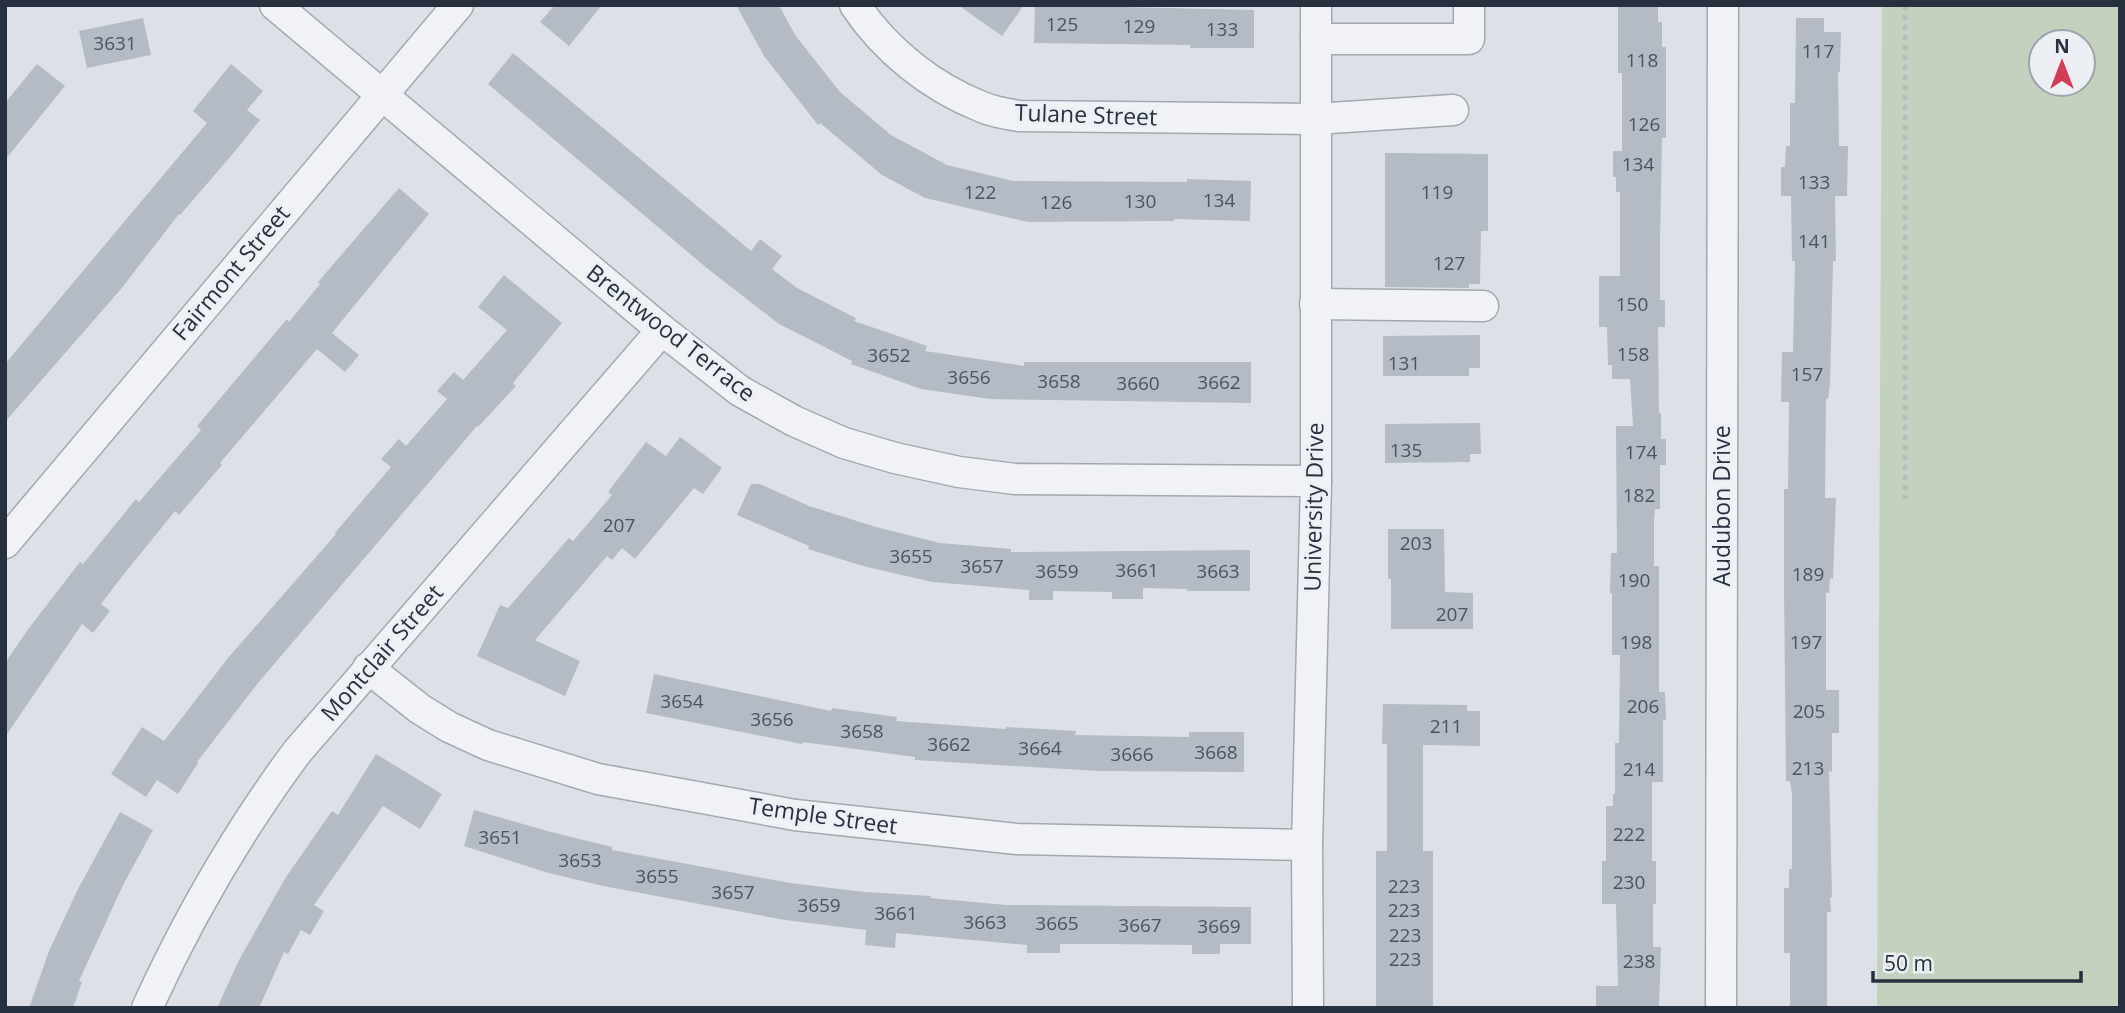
<svg xmlns="http://www.w3.org/2000/svg" width="2125" height="1013" font-family="'Open Sans',sans-serif">
<rect width="100%" height="100%" fill="#dde1e7"/>
<path fill="#c3d1be" fill-rule="evenodd" d="M1882,5H2120V1008H1877ZM2041,42H2083V84H2041Z"/>
<g fill="#b4bbc4">
<path d="M555,5H602L569,46L540,22Z"/>
<path d="M736,5H779L795,35L840,92L891,135L947,165L1013,181L1187,182V179L1251,181L1250,221L1174,219V221L1028,222L925,198L882,175L820,123L818,125L764,56Z"/>
<path d="M958,5H1024L1002,36Z"/>
<path d="M1035,5L1254,10V48H1190V45L1034,43Z"/>
<path d="M1618,5H1658V22H1662V47H1666V138H1662L1660,241V300H1665V327H1658L1659,413H1661V439H1666V465H1660V509H1655L1654,520V566H1659V692H1665L1666,720H1663V782H1652V861H1656V904H1653V947H1661L1659,1008H1596V986H1618L1616,904H1602V861H1606V806H1613V794H1615V743H1619L1620,655H1612V593H1610L1611,553H1617L1616,426H1633L1630,379H1612V365H1608L1607,327H1599V276H1620V192H1616V177H1613V151H1622V73H1618Z"/>
<path d="M143,18L151,55L87,68L79,31Z"/>
<path d="M1796,18H1824V32H1841L1840,72H1838L1839,146H1848L1847,196H1835L1836,261H1833L1830,384L1828,399H1826L1825,498H1836L1833,579L1830,578L1829,593H1826V690H1839V733H1832V772L1829,771L1832,897H1830L1831,912H1827V1008H1790V953H1784V888H1789V869H1792V793L1790,781H1786L1784,586V489H1788L1789,402H1781L1782,352H1793L1795,261H1792L1791,196H1781V167H1785L1786,146H1790V103H1795Z"/>
<path d="M513,53L751,251L760,239L782,256L772,269L797,288L856,318L854,321L927,346L925,351L1024,366V362H1251V403L990,399L921,389L851,364L852,361L779,324L708,269L488,84Z"/>
<path d="M37,64L65,86L5,160V103Z"/>
<path d="M231,64L263,91L247,110L260,120L231,156L180,215L179,214L121,289L5,422V364L207,123L193,111Z"/>
<path d="M1385,153L1488,154V231H1481L1480,284H1469V288L1385,287Z"/>
<path d="M399,188L429,214L332,333L359,355L345,372L317,349L220,463L222,465L179,515L175,511L120,579L101,604L110,611L93,633L82,624L5,737V663L29,628L80,562L83,564L136,499L139,502L201,430L197,426L287,319L289,322L320,284L318,282Z"/>
<path d="M504,275L562,323L513,383L516,386L478,427L477,426L258,683L197,762L198,763L178,794L157,780L146,797L111,774L142,727L164,741L228,658L336,534L335,533L391,467L381,459L399,439L406,446L447,399L437,391L454,372L463,380L507,330L478,307Z"/>
<path d="M1480,335V368H1469V376H1383V336Z"/>
<path d="M1480,423L1481,454H1470V462L1385,463V424Z"/>
<path d="M680,437L722,468L703,494L694,488L635,559L622,548L612,560L607,556L535,640L580,661L565,696L477,656L500,605L508,608L569,538L573,541L612,495L608,492L646,442L666,456Z"/>
<path d="M751,484H760L809,506L876,527L940,543L1011,549V552L1250,550V591H1187V589L1143,588V599H1112V592L1053,591V600H1029V590L932,582L863,566L808,549L809,546L737,515Z"/>
<path d="M1388,529H1444L1445,592L1473,593V629H1391V579H1388Z"/>
<path d="M654,674L831,711L832,708L897,717L896,721L1006,729V727L1076,731L1075,735L1189,737V732H1244V772L1098,771L981,764L915,760V757L803,742L802,744L646,713Z"/>
<path d="M1383,704L1467,705V711H1480V746L1423,745V851H1433V1008H1376V851H1387V744H1382Z"/>
<path d="M376,754L442,794L420,829L383,806L314,905L324,911L310,935L301,930L288,954L284,952L259,1008H217L239,960L286,877L332,811L338,815Z"/>
<path d="M474,810L551,832L612,847V850L790,883L864,892L931,896L930,898L1006,905L1251,907V944H1220V954H1192V945L1108,944H1060V953H1027V945L896,933L895,948L865,945L866,930L785,920L603,886L545,872L464,846Z"/>
<path d="M120,812L153,830L123,885L79,981L82,982L73,1008H29L49,951L78,889Z"/>
</g>
<g fill="none" stroke-linecap="round" stroke-linejoin="round">
<g stroke="#a2a8b1" stroke-width="33">
<g id="minor">
<path d="M275,5L662,330L740,391L794,421L844,443L895,458L959,472L1015,479L1316,481"/>
<path d="M855,5C885,50 931,87 982,107C993,112 1007,114 1019,116L1315,119L1453,110"/>
<path d="M1316,39H1469V5"/>
<path d="M1315,304L1483,306"/>
<path d="M5,543L458,5"/>
<path d="M368,668L420,709L449,727L488,745L598,779L795,815L1017,839L1307,845"/>
<path d="M147,1008C189,916 237,833 297,752L662,330"/>
<path d="M1308,1008L1307,845L1316,481V5"/>
<path d="M1721,1008L1723,5"/>
</g>
</g>
<path stroke="#b7bcc2" stroke-width="4.5" stroke-dasharray="5 5" stroke-linecap="butt" d="M1905,5V499"/>
<use href="#minor" stroke="#f0f2f6" stroke-width="30"/>
</g>
<g text-anchor="middle" stroke-width="6" stroke-linejoin="round" paint-order="stroke">
<g font-size="19" fill="#4a5360">
<text x="1062" y="31">125</text>
<text x="1139" y="33">129</text>
<text x="1222" y="36">133</text>
<text x="115" y="50">3631</text>
<text x="1818" y="58">117</text>
<text x="1642" y="67">118</text>
<text x="1644" y="131">126</text>
<text x="1638" y="171">134</text>
<text x="1814" y="189">133</text>
<text x="980" y="199">122</text>
<text x="1437" y="199">119</text>
<text x="1219" y="207">134</text>
<text x="1140" y="208">130</text>
<text x="1056" y="209">126</text>
<text x="1814" y="248">141</text>
<text x="1449" y="270">127</text>
<text x="1632" y="311">150</text>
<text x="1633" y="361">158</text>
<text x="889" y="362">3652</text>
<text x="1404" y="370">131</text>
<text x="1807" y="381">157</text>
<text x="969" y="384">3656</text>
<text x="1059" y="388">3658</text>
<text x="1219" y="389">3662</text>
<text x="1138" y="390">3660</text>
<text x="1406" y="457">135</text>
<text x="1641" y="459">174</text>
<text x="1639" y="502">182</text>
<text x="619" y="532">207</text>
<text x="1416" y="550">203</text>
<text x="911" y="563">3655</text>
<text x="982" y="573">3657</text>
<text x="1137" y="577">3661</text>
<text x="1057" y="578">3659</text>
<text x="1218" y="578">3663</text>
<text x="1808" y="581">189</text>
<text x="1634" y="587">190</text>
<text x="1452" y="621">207</text>
<text x="1636" y="649">198</text>
<text x="1806" y="649">197</text>
<text x="682" y="708">3654</text>
<text x="1643" y="713">206</text>
<text x="1809" y="718">205</text>
<text x="772" y="726">3656</text>
<text x="1446" y="733">211</text>
<text x="862" y="738">3658</text>
<text x="949" y="751">3662</text>
<text x="1040" y="755">3664</text>
<text x="1216" y="759">3668</text>
<text x="1132" y="761">3666</text>
<text x="1808" y="775">213</text>
<text x="1639" y="776">214</text>
<text x="1629" y="841">222</text>
<text x="500" y="844">3651</text>
<text x="580" y="867">3653</text>
<text x="657" y="883">3655</text>
<text x="1629" y="889">230</text>
<text x="1404" y="893">223</text>
<text x="733" y="899">3657</text>
<text x="819" y="912">3659</text>
<text x="1404" y="917">223</text>
<text x="896" y="920">3661</text>
<text x="985" y="929">3663</text>
<text x="1057" y="930">3665</text>
<text x="1140" y="932">3667</text>
<text x="1219" y="933">3669</text>
<text x="1405" y="942">223</text>
<text x="1405" y="966">223</text>
<text x="1639" y="968">238</text>
</g>
<g font-size="23" fill="#26303e" stroke="#ecf0f5">
<text transform="translate(1086 115) rotate(2)" y="8">Tulane Street</text>
<text transform="translate(231 273) rotate(-50)" y="8">Fairmont Street</text>
<text transform="translate(671 333) rotate(38)" y="8">Brentwood Terrace</text>
<text transform="translate(1722 506) rotate(-90)" y="8">Audubon Drive</text>
<text transform="translate(1314 507) rotate(-89)" y="8">University Drive</text>
<text transform="translate(382 653) rotate(-49)" y="8">Montclair Street</text>
<text transform="translate(823 816) rotate(8)" y="8">Temple Street</text>
</g>
</g>
<rect width="2125" height="1013" fill="none" stroke="#26303e" stroke-width="14"/>
<g transform="translate(2062 63)"><circle r="33" fill="#ecf0f5" stroke="#9da3ac" stroke-width="2"/>
<path d="M0-5L12 26L0 18L-12 26Z" fill="#d13d57"/>
<text y="-10" font-size="19" font-weight="bold" text-anchor="middle" fill="#26303e">N</text>
</g>
<path d="M1873 971v10h208v-10" fill="none" stroke="#26303e" stroke-width="3.5"/>
<text x="1884" y="971" font-size="21" fill="#26303e" stroke="#ecf0f5" stroke-width="5" paint-order="stroke">50 m</text>
</svg>
